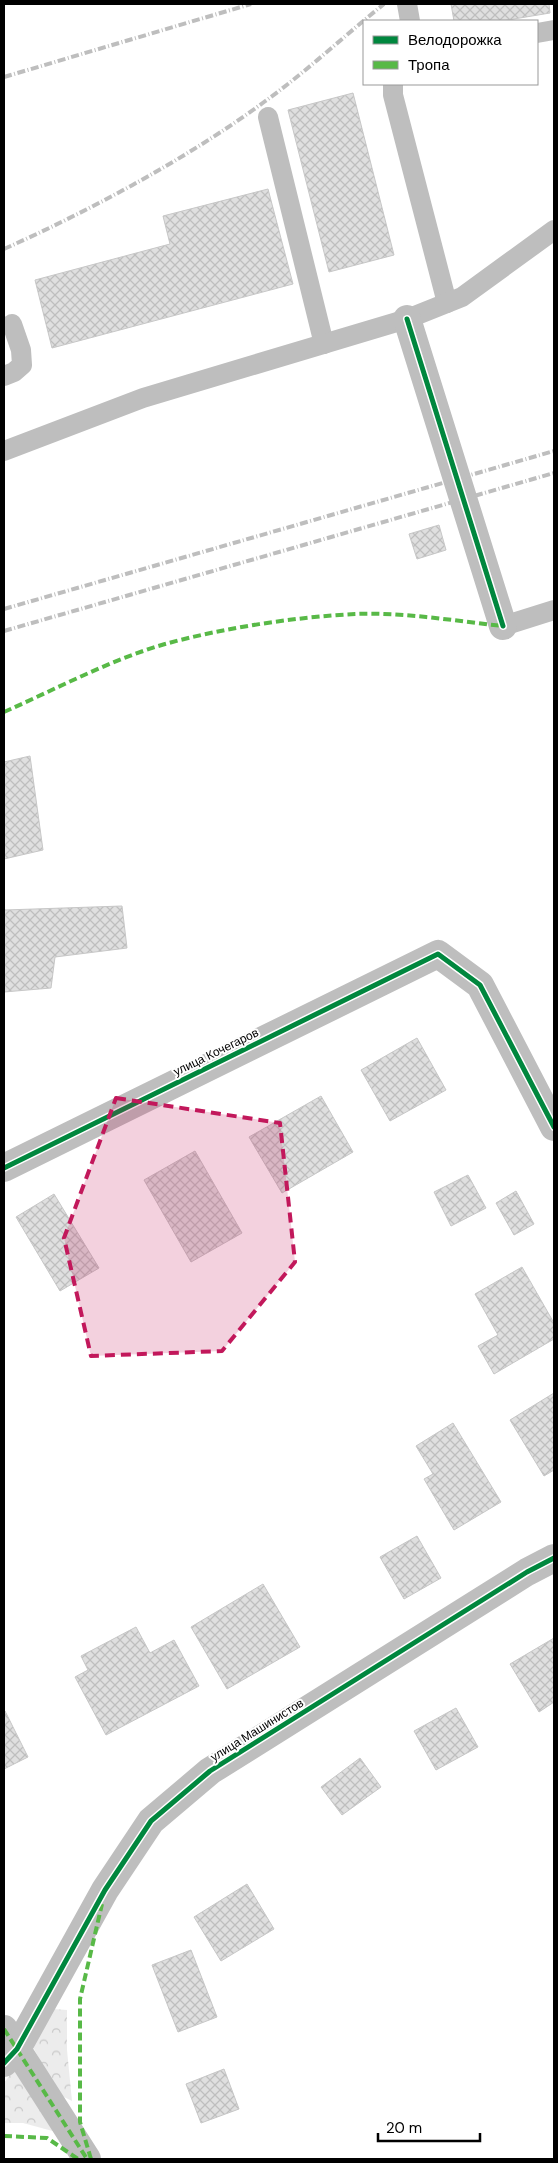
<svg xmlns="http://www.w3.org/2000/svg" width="558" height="2163" font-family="'DM Sans',sans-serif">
<defs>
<pattern id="park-crowns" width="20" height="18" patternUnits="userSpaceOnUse" patternTransform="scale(1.25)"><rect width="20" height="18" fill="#ececec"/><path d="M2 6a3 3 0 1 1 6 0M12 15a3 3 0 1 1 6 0" fill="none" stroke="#c9c9c9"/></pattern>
<pattern id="building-cross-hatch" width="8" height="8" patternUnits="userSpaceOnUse" patternTransform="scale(1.25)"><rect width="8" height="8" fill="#dfdfdf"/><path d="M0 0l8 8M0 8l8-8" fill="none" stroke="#bebebe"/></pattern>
</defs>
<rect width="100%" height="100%" fill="#fff"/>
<g fill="url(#park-crowns)">
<path d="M53,2009L67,2010V2050L72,2101L58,2094L33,2047Z"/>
<path d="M15,2068L60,2133L23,2123H4V2083Z"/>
</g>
<g fill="url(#building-cross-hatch)" stroke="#c7c7c7">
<path d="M451,4H549L550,13L502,21H454Z"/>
<path d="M353,93L394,255L329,272L288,110Z"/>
<path d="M268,189L293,284L52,348L35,280L170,244L163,216Z"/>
<path d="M439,525L446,550L417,559L409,534Z"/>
<path d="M30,756L43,850L4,859V762Z"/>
<path d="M122,906L127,948L55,957L51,988L4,992V907L5,910Z"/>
<path d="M417,1038L446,1090L390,1121L361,1070Z"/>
<path d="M321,1096L353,1152L282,1193L249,1137Z"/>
<path d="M195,1151L242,1233L191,1262L144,1180Z"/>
<path d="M468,1175L486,1208L451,1226L434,1192Z"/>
<path d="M516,1191L534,1224L514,1235L496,1203Z"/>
<path d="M54,1194L99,1268L60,1291L16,1217Z"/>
<path d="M522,1267L554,1323V1339L494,1374L478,1346L498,1335L475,1294Z"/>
<path d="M554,1393V1470L544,1476L510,1420Z"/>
<path d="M453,1423L501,1502L454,1530L424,1479L433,1474L416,1446Z"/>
<path d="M417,1536L441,1578L404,1599L380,1557Z"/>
<path d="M263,1584L300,1647L227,1689L191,1627Z"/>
<path d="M136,1627L150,1653L174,1640L199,1686L106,1735L75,1677L88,1670L81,1656Z"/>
<path d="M554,1638V1702L539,1712L510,1664Z"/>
<path d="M456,1708L478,1747L436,1770L414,1731Z"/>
<path d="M5,1711L28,1757L4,1769V1712Z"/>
<path d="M360,1758L381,1787L342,1815L321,1787Z"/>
<path d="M247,1884L274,1929L221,1961L194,1917Z"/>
<path d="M191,1950L217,2017L178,2032L152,1965Z"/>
<path d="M224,2069L239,2109L201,2123L186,2084Z"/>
</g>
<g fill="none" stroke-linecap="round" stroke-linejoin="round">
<g stroke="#bebebe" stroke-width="20">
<path d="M407,4L410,21"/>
<path d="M537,33L554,30"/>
<path d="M393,84V95L447,303"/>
<path d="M268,117L324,344"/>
<path d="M4,376L14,372L22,365L21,350L12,324"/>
<path d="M4,451L143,398L407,319L462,297L554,230"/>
<path d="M503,626L554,610"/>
</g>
<g stroke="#bebebe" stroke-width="28">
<path d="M407,319L503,626"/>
<path d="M4,1168L438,954L480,985L554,1127"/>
<path d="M4,2029L87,2159"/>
<path d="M4,2063L17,2049L105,1890L151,1821L210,1771L527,1572L554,1558"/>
</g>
<g stroke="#bebebe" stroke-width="4" stroke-dasharray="8 2.5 1 2.5" stroke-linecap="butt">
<path d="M4,77L251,4"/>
<path d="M4,249C91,210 188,158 264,102C306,72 344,36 384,4"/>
<path d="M4,609L554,451"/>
<path d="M4,631L554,473"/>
</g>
<g stroke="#58b947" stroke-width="4" stroke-dasharray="8 4" stroke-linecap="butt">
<path d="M4,712C56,689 110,660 165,644C223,628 295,617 355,614C404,612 455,621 503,626"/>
<path d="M4,2029L87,2159"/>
<path d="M4,2136L47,2138L78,2159"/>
<path d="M91,2159L80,2122V1999L102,1904"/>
</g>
<g stroke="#fff" stroke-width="8">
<g id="cycleway">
<path d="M407,319L503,626"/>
<path d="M4,1168L438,954L480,985L554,1127"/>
<path d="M4,2063L17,2049L105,1890L151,1821L210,1771L527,1572L554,1558"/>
</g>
</g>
<use href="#cycleway" stroke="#00873e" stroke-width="5"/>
</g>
<path fill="#c2185b" fill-opacity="0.2" stroke="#c2185b" stroke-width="4" stroke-dasharray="10 6" stroke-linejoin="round" d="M116,1098L280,1123L295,1262L222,1351L91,1356L64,1238Z"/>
<g text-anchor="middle" stroke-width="4" stroke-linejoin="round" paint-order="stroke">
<g font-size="12" fill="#000" stroke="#fff">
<text transform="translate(216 1052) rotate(-26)" y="4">улица Кочегаров</text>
<text transform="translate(257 1730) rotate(-32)" y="4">улица Машинистов</text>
</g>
</g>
<rect width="558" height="2163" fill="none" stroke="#000000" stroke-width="10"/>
<rect x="363" y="20" width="175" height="65" fill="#ffffff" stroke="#999999"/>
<rect x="373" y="36" width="25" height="8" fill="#00873e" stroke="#999999"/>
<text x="408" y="45" font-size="15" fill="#000000">Велодорожка</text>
<rect x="373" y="61" width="25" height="8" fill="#58b947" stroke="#999999"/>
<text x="408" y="70" font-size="15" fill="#000000">Тропа</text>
<path d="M378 2133v8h102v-8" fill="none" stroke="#000000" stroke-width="2.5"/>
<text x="386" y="2133" font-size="15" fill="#000000" stroke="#ffffff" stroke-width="4" paint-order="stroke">20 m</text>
</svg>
